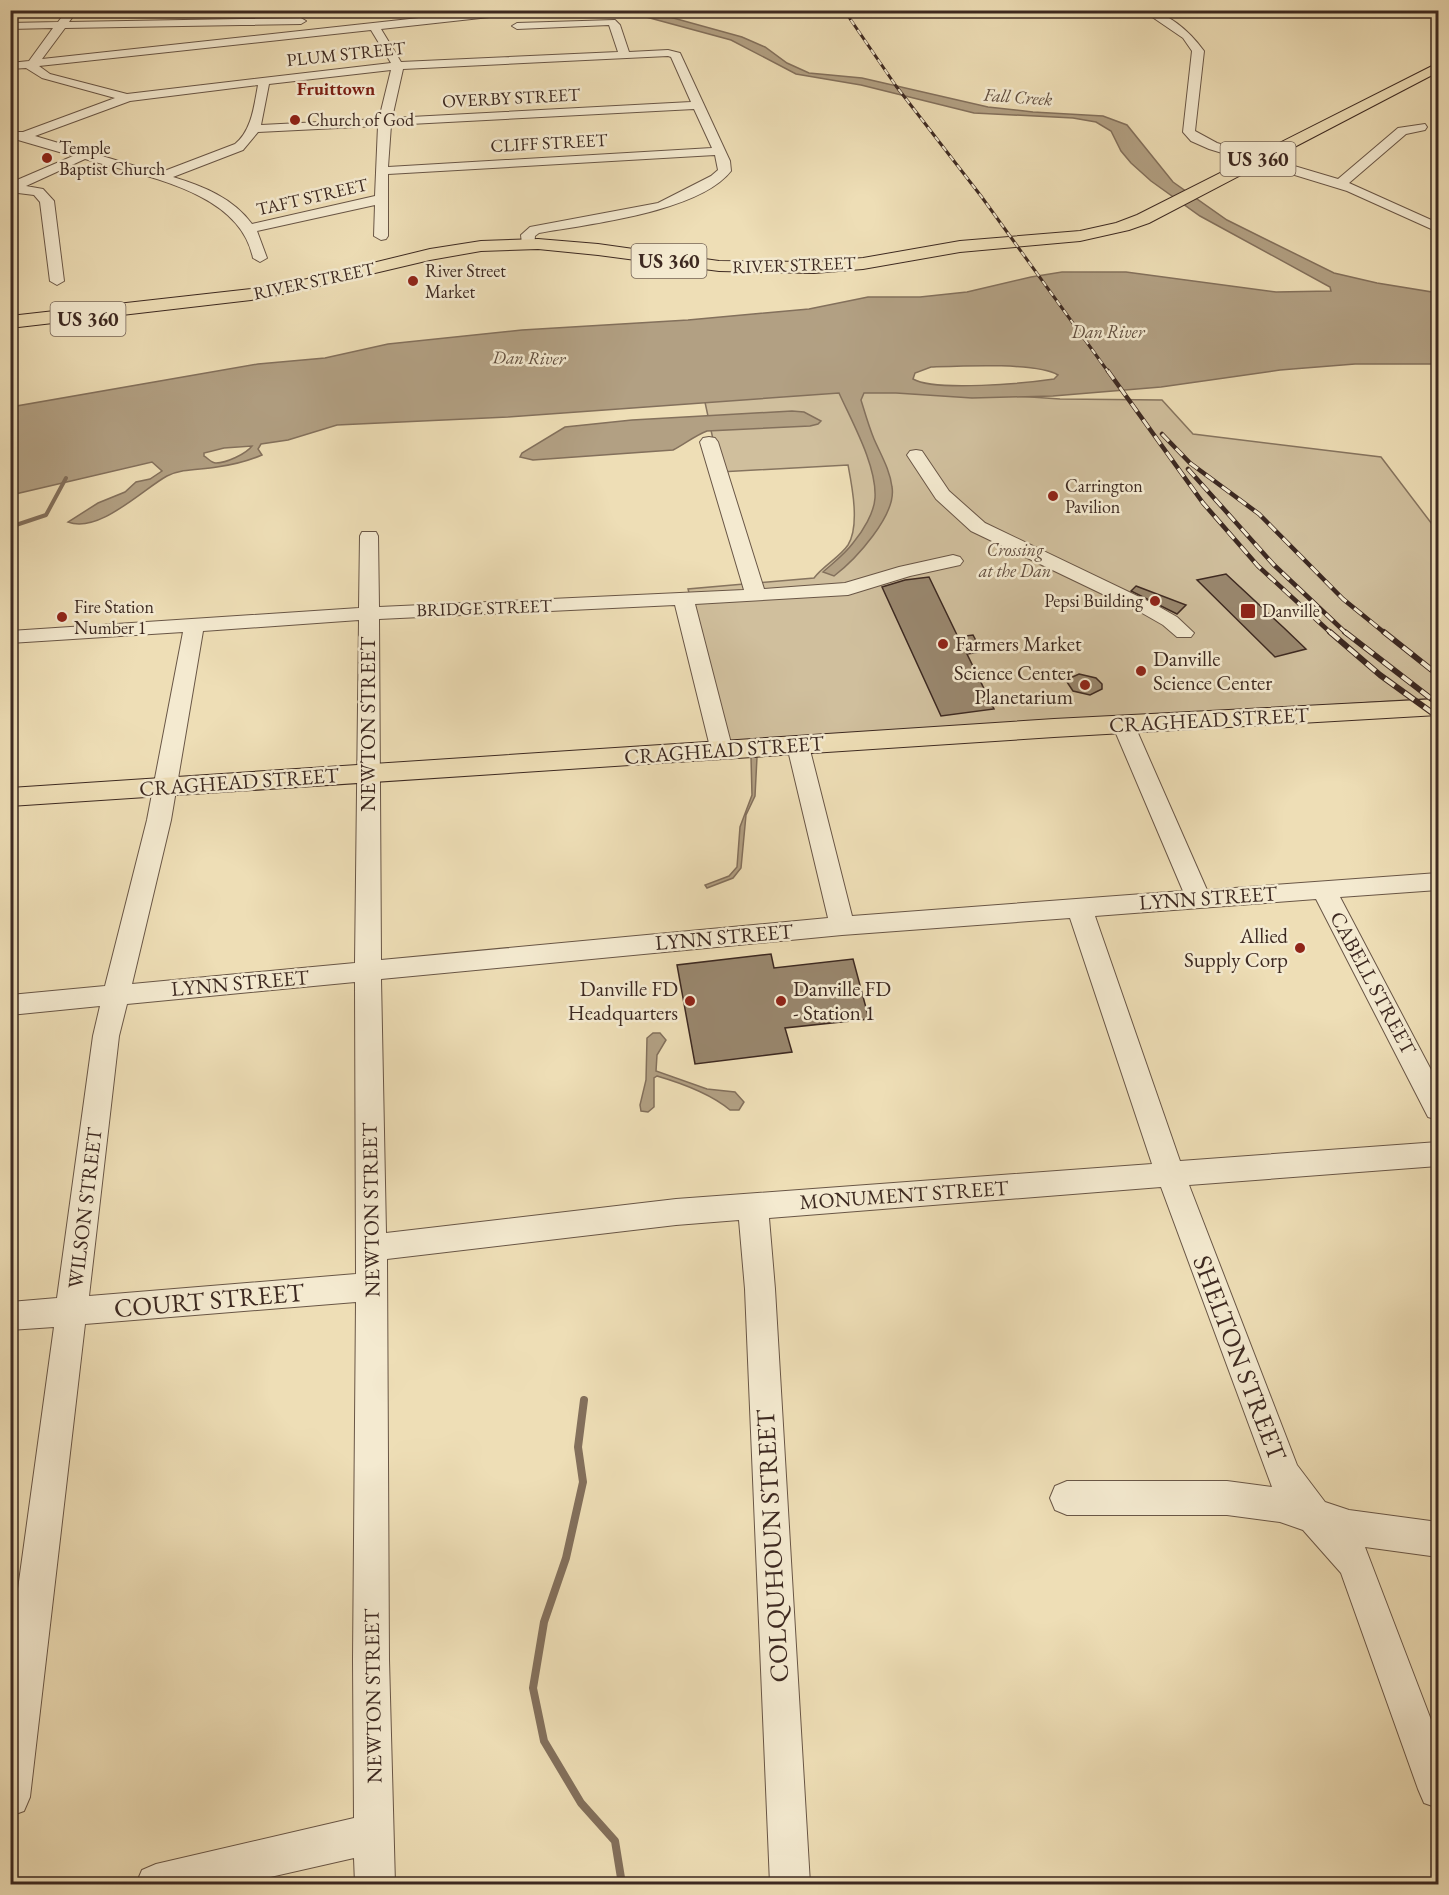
<svg xmlns="http://www.w3.org/2000/svg" width="1449" height="1895" font-family="'EB Garamond',serif">
<rect width="100%" height="100%" fill="#eedeb6"/>
<filter id="stains"><feTurbulence type="fractalNoise" baseFrequency=".00333" numOctaves="4"/><feColorMatrix values="0 0 0 0 .2 0 0 0 0 .09 0 0 0 0 .02 0 0 0 .5 -.17"/></filter>
<radialGradient id="worn" r=".72"><stop offset=".6" stop-color="#630" stop-opacity="0"/><stop offset="1" stop-color="#630" stop-opacity=".3"/></radialGradient>
<path fill="#d0bf9d" stroke="#86745f" stroke-width="1.5" d="M942,391L1060,399L1162,400L1193,434L1381,457L1438,532V698L728,743L688,589L814,578C823,566 840,557 848,545C860,526 852,486 848,465L720,472L703,393Z"/>
<g fill="#b2a083" stroke="#83705c" stroke-width="1.5" fill-rule="evenodd">
<path d="M624,11H648L742,37L765,47L787,63L809,73L862,78L988,107L1033,112L1103,116L1127,125L1173,182L1227,220L1334,273L1377,283L1438,293V364H1355L1280,370L1161,387L1053,396L972,398L896,393H864L861,400C865,413 869,427 874,439C881,455 890,470 892,487C897,515 855,560 834,576L823,572C833,563 845,554 853,543C863,531 874,513 875,498C877,466 852,422 839,393L508,417L337,425L288,440L261,444L258,449L262,455C248,461 232,465 217,467C200,470 183,468 167,476C143,489 99,534 68,522L98,503L125,492L136,482L150,479L162,471L152,462L11,495V407L258,364L325,358L388,344L522,330L688,320L809,309L868,297H920L967,292L1031,277L1062,272H1126L1276,292L1331,291L1330,287L1200,216L1151,181L1131,163L1121,151L1111,131L1096,122L1073,118L974,113L861,85L796,74L731,40ZM931,367C958,366 1037,362 1058,375L1054,379C1027,383 935,392 913,379L915,373ZM252,446C246,454 226,463 216,463C211,463 208,458 204,456V453L224,448Z"/>
<path d="M792,411L804,412L821,421L818,424L810,426L707,431C694,436 685,444 673,450L533,460L520,457L522,453L565,427L632,420Z"/>
<path d="M751,757H757L755,796L746,815L741,868L733,878L707,888L705,885L729,876L737,867L740,827L752,795Z"/>
<path d="M653,1033H660L666,1040L657,1055L656,1071L707,1089L735,1092L744,1102L739,1110H730C711,1094 681,1083 657,1076L654,1078V1107L648,1112L641,1111L640,1105L646,1080L647,1038Z"/>
</g>
<g fill="none" stroke-linecap="round" stroke-linejoin="round">
<path stroke="#83705c" stroke-width="4" d="M10,527L46,515L66,478"/>
<path stroke="#83705c" stroke-width="8" d="M584,1400L578,1447L583,1482L566,1558L544,1622L533,1688L544,1741L581,1803L615,1841L622,1884"/>
</g>
<g fill="#99876e" stroke="#3d2921" stroke-width="1.5">
<path d="M1226,574L1283,627L1306,649L1275,657L1197,580Z"/>
<path d="M929,577L958,637L973,635L982,652L967,654L994,709L941,716L882,587L905,580Z"/>
<path d="M1136,586L1186,605L1177,614L1131,591Z"/>
<path d="M1079,674L1096,678L1102,684V689L1090,695L1073,691L1067,682L1070,678Z"/>
<path d="M771,954L774,968L853,959L869,1019L785,1028L792,1052L695,1064L677,965Z"/>
</g>
<g fill="none" stroke-linecap="round" stroke-linejoin="round">
<g stroke="#695646" stroke-width="2">
<g id="minor">
<path d="M492,10H530L525,13L381,29L401,62L618,52L609,25L517,29L512,26L517,23L615,20L620,25L629,52L668,50L680,53L730,161L731,171C699,212 589,224 539,233L535,236L534,247L529,248L522,244L521,235L530,227L658,203L711,176L718,170L715,155L388,174V236L386,239L381,240L374,236L375,205L257,231L267,258L260,262L253,258C240,190 141,176 85,159L26,186L43,189L54,201L64,281L57,285L50,281L40,202L34,195L10,192V183L73,156L18,140L12,135L14,132H23L115,98L42,78L26,68L10,69V63L29,61L53,28L10,29V23L58,22L65,13L69,12L74,15L69,22L301,18L306,21L301,24L65,28L42,59ZM371,30L391,63L127,94L50,74L39,66ZM668,56L671,57L691,102L392,118L403,69ZM391,70L379,119L261,125L269,84ZM258,85C254,106 252,130 235,144L159,173L35,136L130,101ZM694,109L712,148L388,167L391,125ZM378,126L375,196L252,224C233,198 203,186 173,177L243,150L258,132Z"/>
<path d="M1142,10C1167,10 1190,32 1204,51L1195,131L1217,143L1338,179L1398,128L1425,124L1427,127L1425,130L1406,134L1349,183L1438,223V232L1347,191L1209,149L1191,141L1183,132L1192,51L1183,38Z"/>
<path d="M709,437L715,438L718,442L764,589L845,583L899,567L953,555L960,557L963,561L960,565L910,576L848,595L695,604L733,751L730,756L722,758L714,756L711,751L675,605L379,619L381,960L828,918L787,746L790,741L798,739L806,741L809,746L852,916L1183,891L1112,724L1115,719L1123,717L1131,719L1134,724L1207,890L1438,873V890L1340,897L1438,1083V1120L1428,1117L1316,899L1095,916L1180,1161L1438,1142V1166L1189,1185L1297,1465L1325,1502L1349,1510L1438,1522V1557L1365,1547L1438,1738V1808L1424,1803L1418,1789L1341,1573L1303,1530L1280,1522L1227,1515H1067L1055,1510L1050,1498L1055,1486L1067,1481H1227L1272,1487L1161,1187L769,1218L775,1289L810,1884H770L745,1289L739,1220L676,1225L387,1259L389,1660L395,1884H355L354,1858L240,1884H136L142,1870L156,1864L354,1818L353,1660L356,1302L85,1324L30,1797L24,1811L10,1816V1647L54,1327L10,1330V1302L57,1298L93,1036L100,1006L10,1015V995L105,986L147,820L183,632L10,643V631L359,608L360,536L362,532H376L378,536L379,607L744,590L700,442L703,438ZM359,620L355,963L132,984L171,820L203,631ZM1070,918L1152,1164L676,1199L386,1233L381,979L842,935ZM355,982L356,1274L89,1296L119,1036L127,1004Z"/>
<path d="M916,450L922,451L949,491L985,523L1156,605L1177,617L1194,633L1191,637H1177L1163,625L1142,613L971,531L936,499L907,455L910,451Z"/>
</g>
</g>
<g stroke="#3d2921" stroke-width="2">
<g id="major">
<path d="M1438,63V72L1149,223L1129,230L1080,241L960,252L863,269L814,273L719,271L598,255L538,249L481,251L430,260L303,290L251,300L10,328V316L251,289L303,280L430,249L481,241L538,239L598,244L719,261L814,262L863,258L960,241L1080,231L1116,223L1137,215Z"/>
<path d="M1438,699V715L1054,737L10,806V788L1054,719Z"/>
</g>
</g>
<use href="#minor" fill="#f4ead0" fill-rule="evenodd"/>
<use href="#major" fill="#eedeb6" fill-rule="evenodd"/>
<g stroke="#3d2921" stroke-width="3">
<path id="rail-far2" d="M844,10L896,86L981,196L1109,373"/>
</g>
<g stroke="#3d2921" stroke-width="4.5">
<g id="rail-far1">
<path d="M1108,371L1203,503L1258,566L1332,634"/>
<path d="M1162,434L1190,463L1259,514L1343,599L1386,634"/>
<path d="M1188,469L1274,565L1347,634"/>
</g>
</g>
<g stroke="#3d2921" stroke-width="6">
<g id="rail">
<path d="M1330,632L1380,675L1438,717"/>
<path d="M1345,632L1438,704"/>
<path d="M1384,632L1438,675"/>
</g>
</g>
<use href="#rail-far2" stroke="#f4ead0" stroke-width="2" stroke-dasharray="6" stroke-linecap="butt"/>
<use href="#rail-far1" stroke="#f4ead0" stroke-width="3" stroke-dasharray="10" stroke-linecap="butt"/>
<use href="#rail" stroke="#f4ead0" stroke-width="4" stroke-dasharray="12" stroke-linecap="butt"/>
</g>
<g fill="#8f2418" stroke="#f4ead0" stroke-width="2">
<circle cx="295" cy="120" r="6"/>
<circle cx="47" cy="158" r="6"/>
<circle cx="413" cy="281" r="6"/>
<circle cx="1053" cy="496" r="6"/>
<circle cx="1155" cy="601" r="6"/>
<rect x="1240" y="603" width="16" height="16" rx="3"/>
<circle cx="62" cy="617" r="6"/>
<circle cx="943" cy="644" r="6"/>
<circle cx="1141" cy="671" r="6"/>
<circle cx="1085" cy="685" r="6"/>
<circle cx="1300" cy="948" r="6"/>
<circle cx="690" cy="1001" r="6"/>
<circle cx="781" cy="1001" r="6"/>
</g>
<g text-anchor="middle" stroke-width="5" stroke-linejoin="round" paint-order="stroke">
<g font-size="18" fill="#3d2921" stroke="#f4ead0">
<text transform="translate(346 54) rotate(-6)" y="6">PLUM STREET</text>
<text transform="translate(511 98) rotate(-3)" y="6">OVERBY STREET</text>
<text transform="translate(549 143) rotate(-3)" y="6">CLIFF STREET</text>
<text transform="translate(312 197) rotate(-13)" y="6">TAFT STREET</text>
<text transform="translate(794 265) rotate(-2)" y="6">RIVER STREET</text>
<text transform="translate(314 281) rotate(-12)" y="6">RIVER STREET</text>
<text transform="translate(484 608) rotate(-2)" y="6">BRIDGE STREET</text>
</g>
<g font-size="18" font-weight="bold" fill="#7a1f14" stroke="#f4ead0">
<text x="336" y="95">Fruittown</text>
</g>
<g font-size="18" font-style="italic" fill="#604d3e" stroke="#f4ead0">
<text transform="translate(1018 97) rotate(4)" y="6">Fall Creek</text>
<text x="1108" y="338">Dan River</text>
<text transform="translate(529 358) rotate(1)" y="6">Dan River</text>
</g>
<g font-size="18" fill="#3d2921" stroke="#f4ead0" text-anchor="start">
<text x="307" y="126">Church of God</text>
<text x="59" y="154">Temple<tspan x="59" dy="21">Baptist Church</tspan></text>
<text x="425" y="277">River Street<tspan x="425" dy="21">Market</tspan></text>
<text x="1065" y="492">Carrington<tspan x="1065" dy="21">Pavilion</tspan></text>
<text x="1143" y="607" text-anchor="end">Pepsi Building</text>
<text x="74" y="613">Fire Station<tspan x="74" dy="21">Number 1</tspan></text>
<text x="1262" y="617">Danville</text>
</g>
<g font-size="18" font-style="italic" fill="#624e40" stroke="#f4ead0">
<text x="1015" y="556">Crossing<tspan x="1015" dy="21">at the Dan</tspan></text>
</g>
<g fill="#f4ead0" stroke="#746356" stroke-width="1.5">
<rect x="1220.5" y="142" width="75" height="34" rx="4.5"/>
<rect x="631.5" y="244" width="75" height="34" rx="4.5"/>
<rect x="50.5" y="302" width="75" height="34" rx="4.5"/>
</g>
<g font-size="20" font-weight="bold" fill="#3d2921">
<text x="1258" y="166">US 360</text>
<text x="669" y="268">US 360</text>
<text x="88" y="326">US 360</text>
</g>
<g font-size="21" fill="#3d2921" stroke="#f4ead0" text-anchor="start">
<text x="955" y="651">Farmers Market</text>
<text x="1153" y="666">Danville<tspan x="1153" dy="24">Science Center</tspan></text>
<text x="1073" y="680" text-anchor="end">Science Center<tspan x="1073" dy="24">Planetarium</tspan></text>
<text x="1288" y="943" text-anchor="end">Allied<tspan x="1288" dy="24">Supply Corp</tspan></text>
<text x="678" y="996" text-anchor="end">Danville FD<tspan x="678" dy="24">Headquarters</tspan></text>
<text x="793" y="996">Danville FD<tspan x="793" dy="24">- Station 1</tspan></text>
</g>
<g font-size="21" fill="#3d2921" stroke="#f4ead0">
<text transform="translate(1209 720) rotate(-3)" y="7">CRAGHEAD STREET</text>
<text transform="translate(368 724) rotate(-90)" y="7">NEWTON STREET</text>
<text transform="translate(724 750) rotate(-4)" y="7">CRAGHEAD STREET</text>
<text transform="translate(239 782) rotate(-4)" y="7">CRAGHEAD STREET</text>
<text transform="translate(1208 898) rotate(-4)" y="7">LYNN STREET</text>
<text transform="translate(724 937) rotate(-5)" y="7">LYNN STREET</text>
<text transform="translate(240 983) rotate(-5)" y="7">LYNN STREET</text>
<text transform="translate(1373 983) rotate(62)" y="7">CABELL STREET</text>
<text transform="translate(904 1195) rotate(-4)" y="7">MONUMENT STREET</text>
<text transform="translate(85 1208) rotate(-83)" y="7">WILSON STREET</text>
<text transform="translate(371 1210) rotate(-91)" y="7">NEWTON STREET</text>
<text transform="translate(373 1696) rotate(-91)" y="7">NEWTON STREET</text>
</g>
<g font-size="26" fill="#3d2921" stroke="#f4ead0">
<text transform="translate(209 1300) rotate(-5)" y="9">COURT STREET</text>
<text transform="translate(1240 1358) rotate(69)" y="9">SHELTON STREET</text>
<text transform="translate(772 1546) rotate(-93)" y="9">COLQUHOUN STREET</text>
</g>
</g>
<rect width="1449" height="1895" fill="none" stroke="#eedeb6" stroke-width="36"/>
<rect x="12" y="12" width="1425" height="1871" fill="none" stroke="#3d2921" stroke-width="3"/>
<rect x="18" y="18" width="1413" height="1859" fill="none" stroke="#3d2921" stroke-width="1.5"/>
<rect width="100%" height="100%" filter="url(#stains)"/>
<rect width="100%" height="100%" fill="url(#worn)"/>
</svg>
